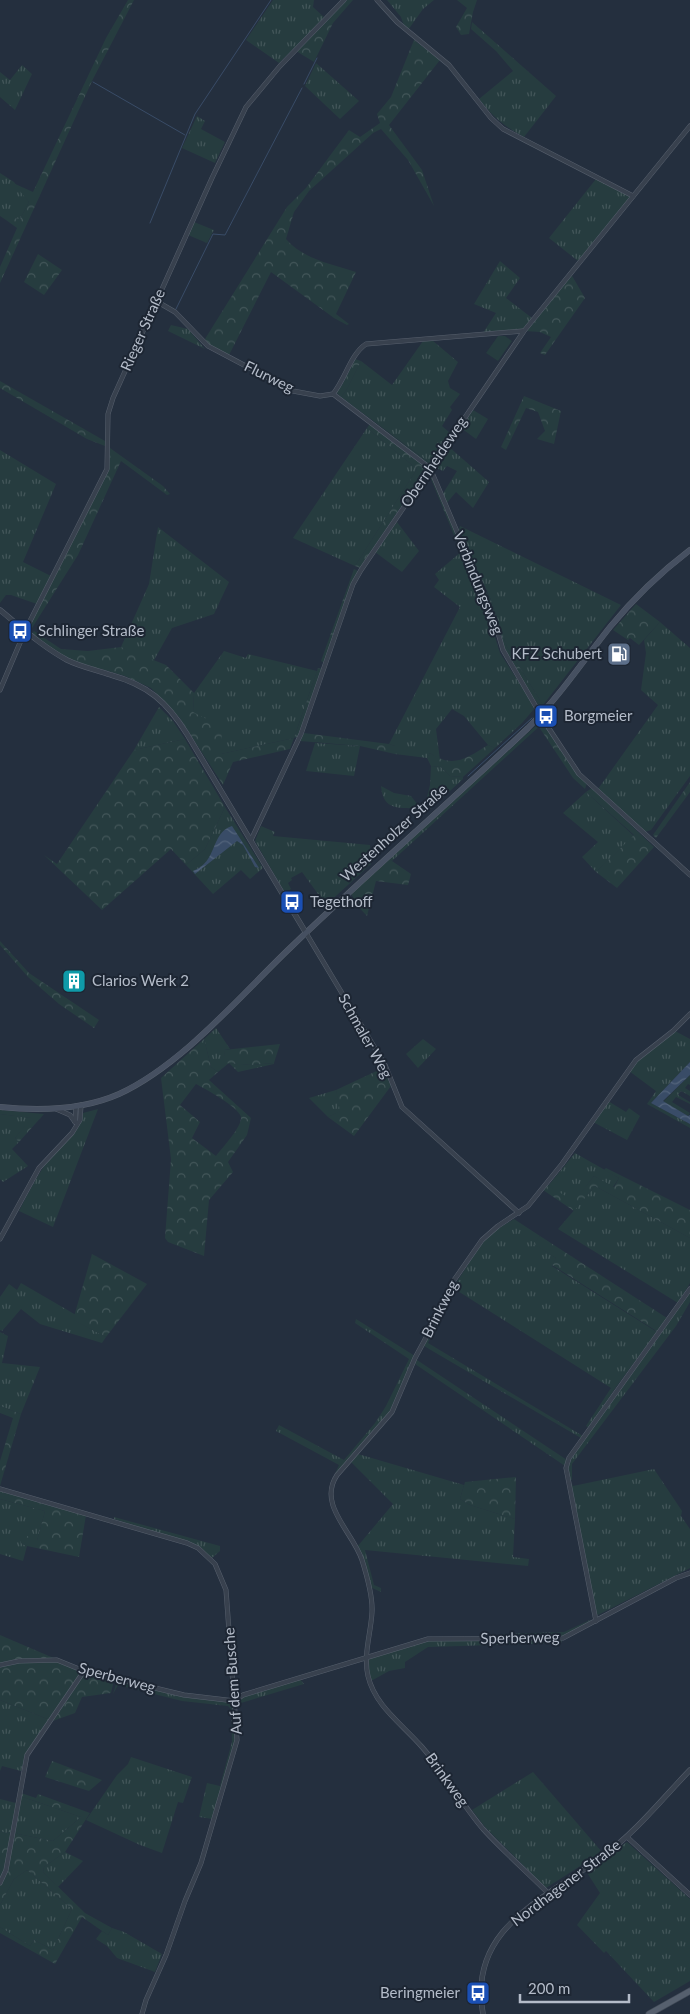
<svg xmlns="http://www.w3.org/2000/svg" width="690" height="2014" font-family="Lato,sans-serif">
<defs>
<pattern id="grass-tufts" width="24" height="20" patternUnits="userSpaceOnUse" patternTransform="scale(1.25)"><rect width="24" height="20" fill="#263c3f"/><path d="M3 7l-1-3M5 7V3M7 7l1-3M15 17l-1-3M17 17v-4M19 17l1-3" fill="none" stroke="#435659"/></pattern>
<pattern id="forest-crowns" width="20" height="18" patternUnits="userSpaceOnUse" patternTransform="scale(1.25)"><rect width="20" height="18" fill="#263c3f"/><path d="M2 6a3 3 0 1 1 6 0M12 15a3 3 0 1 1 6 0" fill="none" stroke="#435659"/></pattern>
<pattern id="water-waves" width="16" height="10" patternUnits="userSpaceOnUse" patternTransform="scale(1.25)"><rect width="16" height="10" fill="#394c67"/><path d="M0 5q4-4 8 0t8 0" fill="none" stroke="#53647b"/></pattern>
</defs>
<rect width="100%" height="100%" fill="#242f3e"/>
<g fill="url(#grass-tufts)">
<path d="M273,0H314L313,7L325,18L279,63L246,40Z"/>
<path d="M387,0H434L423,9L408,30L404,26L401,17Z"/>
<path d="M472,22L556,96L524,137C504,126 494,118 479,99L513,71L496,51L471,29Z"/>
<path d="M316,63L359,101L340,119L305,86Z"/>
<path d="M22,65L32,74L15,110L0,97V72L10,80Z"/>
<path d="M197,116L205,121L201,129L225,142L215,163L182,148Z"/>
<path d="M0,173L14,182L29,202L20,219L8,218L6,220L0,216Z"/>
<path d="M596,179L629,195V199L578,261L549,238Z"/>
<path d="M194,222L214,230L207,243L188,235Z"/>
<path d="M500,261L520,278L506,298L532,318L523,329L483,333L496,313L474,304Z"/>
<path d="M171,325L188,329L205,349L168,331Z"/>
<path d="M423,341H433L458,362L448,381L450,388L460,394L450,407L452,410L442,426L450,433L430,463L341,397L347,389L361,361L392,385Z"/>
<path d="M473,410L488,419L476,439L461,428Z"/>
<path d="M367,428L417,469L355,566L293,538Z"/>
<path d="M448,446L489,482L473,508L456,492L446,504L442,495L457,471L447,466L443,471L434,467Z"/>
<path d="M0,450L56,484L23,562L51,576L37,604L11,595H6L0,603Z"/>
<path d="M397,522L419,551L402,572L375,552Z"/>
<path d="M460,526L621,605L543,705L507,647L492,602L459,530Z"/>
<path d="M158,527L229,582L214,614L172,628L153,662L121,647L149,584Z"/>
<path d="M461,552L476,589L480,590L500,653L527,695L534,709L522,723L495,748L488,745L464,716L452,709L436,729L440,760L430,753L427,758L395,754V746L389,744L460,607L434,587L439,580L435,574Z"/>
<path d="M660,622L690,648V776L651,830L645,832L598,789L658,705L641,690L646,653L644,640Z"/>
<path d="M224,651L246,658L248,654L317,671L294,738L221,754L193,712L194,693Z"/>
<path d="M159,707L173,721L185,739L134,750Z"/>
<path d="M540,722L543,723L392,861L389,859Z"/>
<path d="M315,743L360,746L354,776L306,771Z"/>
<path d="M431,766L441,767L450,776L463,777V779L427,812L424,810L430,785Z"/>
<path d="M381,786L394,793L411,796L421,809C400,807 383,812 381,786Z"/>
<path d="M586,792L634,836L596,872L582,857L598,842L563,813Z"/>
<path d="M225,807L263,868L250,879L241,870L213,894L186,865L205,849Z"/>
<path d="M261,826L275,832L273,836L370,845L371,864L326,905L302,872L291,878L292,880L288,883L291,889L285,893L255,841Z"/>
<path d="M216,1028L230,1049L224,1050L226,1063H229L252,1065L274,1063V1064L238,1072L229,1063L218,1072L211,1067L204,1039Z"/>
<path d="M675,1031L690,1039V1062L651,1103L690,1124V1128L647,1104L656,1091L629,1071L640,1059Z"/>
<path d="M423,1039L436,1049L418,1068L406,1054Z"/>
<path d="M690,1075V1085L688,1084L685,1088L690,1091V1096L681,1091L678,1095L690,1102V1104L676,1097L672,1102L690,1113L688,1116L663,1102Z"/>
<path d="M336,1090L341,1111L328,1117L309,1098Z"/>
<path d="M608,1101L626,1112L629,1108L640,1116L627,1140L593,1122Z"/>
<path d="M98,1109L53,1227L19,1211C29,1192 38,1173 51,1157C64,1142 78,1132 83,1113Z"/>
<path d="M0,1114L32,1118L15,1138L19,1142L12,1149L28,1166L3,1182L0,1179Z"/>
<path d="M575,1153L619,1178L613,1187L594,1176L574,1202L548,1186Z"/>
<path d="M595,1186L690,1238V1283L678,1303L558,1229Z"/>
<path d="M514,1219L540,1236L534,1244L556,1258L552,1266L657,1332L616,1387L589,1428L586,1426L611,1388L453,1288L483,1241L491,1233Z"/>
<path d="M21,1283L76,1315L74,1320L106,1337L102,1343L40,1324L21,1309L2,1331L0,1330V1297L9,1284L17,1290Z"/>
<path d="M690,1291V1302L676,1326L572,1464V1480L568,1481L567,1468L570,1459Z"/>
<path d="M356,1319L415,1356L388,1415L337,1475L334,1476L339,1465L276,1431L279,1425L344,1460L375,1423L386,1406L409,1359L355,1323Z"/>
<path d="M438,1321L428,1343L583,1436L581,1438L424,1346L436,1322Z"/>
<path d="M0,1332L8,1336L2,1363L40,1367L21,1414L0,1406Z"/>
<path d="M417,1360L567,1460L565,1466L415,1364Z"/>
<path d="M358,1454L464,1485L460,1499L470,1505L515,1519L513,1557L529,1559L528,1566L365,1550L374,1585L381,1588V1592L370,1587L357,1547L393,1504L350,1461Z"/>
<path d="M654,1469L682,1511L681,1516L690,1529V1568L596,1616L569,1484H572L573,1486Z"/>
<path d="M0,1499L45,1511L37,1541L21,1543L27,1546L23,1561L0,1554Z"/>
<path d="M114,1517L220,1546V1551L212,1558L199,1547L187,1542L114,1519Z"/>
<path d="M590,1620L592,1623L568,1636L498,1638L502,1634L564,1632Z"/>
<path d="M428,1640H562L561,1643L428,1647L405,1662V1668L389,1671L371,1681L369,1675L368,1659Z"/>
<path d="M300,1679L304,1684L241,1703L240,1700L244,1697Z"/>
<path d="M117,1681L183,1697L233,1702L236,1741L213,1819L199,1817L207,1783L220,1786L232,1742L231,1709L228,1706L182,1701L118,1685L113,1694Z"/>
<path d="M0,1700L50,1720L26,1753L21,1771L2,1766L0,1771Z"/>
<path d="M131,1757L192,1777L183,1803L178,1802L162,1853L140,1845L86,1820L117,1775L128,1764Z"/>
<path d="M533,1772L602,1852L546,1888L485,1827L472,1810Z"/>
<path d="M20,1796L81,1817L53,1841L18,1834L15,1831Z"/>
<path d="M0,1799L16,1803L12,1832L5,1833L0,1831Z"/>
<path d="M627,1842L690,1899V1981L654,2002L606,1951L604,1953L577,1925L600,1893L586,1871Z"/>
<path d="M65,1852L83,1861L58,1887L43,1872L44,1867Z"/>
<path d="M27,1870L72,1909L53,1950L34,1940L30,1946L0,1927V1905L14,1879Z"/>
<path d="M112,1928L124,1932L162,1954L155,1972L117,1958L107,1946L96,1939L102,1931L108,1935Z"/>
</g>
<g fill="url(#forest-crowns)" fill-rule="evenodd">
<path d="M128,0H134L93,79L0,283V267L17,228L6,220L7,217L20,219L29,202L13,183L33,192L106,38Z"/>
<path d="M346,0H353L333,23L314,62L296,51Z"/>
<path d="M457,0H477L473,12L469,34L461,35L456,27L467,8Z"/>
<path d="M414,40L440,60L389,125L422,170L434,206L408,160L381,129L373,133L309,191L294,212L286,239C303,259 331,264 356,272L336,314L349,324L347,325L334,318L271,272L229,355L208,345L205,339L287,207L306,188L349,130L360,137L380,123L377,114L391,97Z"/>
<path d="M38,254L62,270L44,295L24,282Z"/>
<path d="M571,274L585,298L545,355L540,353L551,337L540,332L525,331Z"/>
<path d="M355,359L361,361L347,389L341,397L336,392L342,385Z"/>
<path d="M0,381L105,441V446L87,439L0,388Z"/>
<path d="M524,396L561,411L554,444L537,439L545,431L538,412L526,408L506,450L501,447Z"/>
<path d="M372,421L430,463L360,568L355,566L417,469L367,428Z"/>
<path d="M110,448L163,486L170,494L167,495L121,461L78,555L32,628L29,627L109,470Z"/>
<path d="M431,473L480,590L476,589L429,474Z"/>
<path d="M354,569L358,571L324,663L321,661Z"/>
<path d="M477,575L492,602L507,647L543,705L540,708L504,650Z"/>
<path d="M636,604L660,622L639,645L630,638L628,640L613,630Z"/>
<path d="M34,631L61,649L88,651L121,647L166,665L194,693L193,712L222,727L221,754L294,738L317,671L318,668L322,669L299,734L297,737L294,738L290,749L233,762L223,785L179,717L151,688L125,676L70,660L31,634Z"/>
<path d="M543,723L587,783L585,789L573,778L539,727Z"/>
<path d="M304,733L389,744L395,746V754L360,746L300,741Z"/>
<path d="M185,739L225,807L205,849L186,865L171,849L102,910L44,855L57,864L134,750Z"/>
<path d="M488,745L495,748L463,777L450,776L441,767L431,766L427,758L430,753C453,769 467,758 488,745Z"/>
<path d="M690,782V792L656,838L653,835Z"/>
<path d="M592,788L654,847L617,888L596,872L634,835L586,792Z"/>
<path d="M389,859L411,874L408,885L376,881L367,916L351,899L353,897L351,894Z"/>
<path d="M0,941L29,973L99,1020L94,1028L59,1004L28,977L0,945Z"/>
<path d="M204,1039L211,1067L218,1072L209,1080L251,1118L247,1135L228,1162L233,1172L209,1200L204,1256L168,1242L165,1238L171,1159L161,1078ZM196,1084C205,1089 239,1107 241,1117C242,1127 222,1148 216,1156L192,1138L200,1122L180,1105Z"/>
<path d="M280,1044L274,1063L252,1065L225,1063L224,1050Z"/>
<path d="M383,1068L391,1086L354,1136L328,1117L340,1111L336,1090Z"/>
<path d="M0,1110L44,1114L19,1142L15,1138L31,1118L0,1114Z"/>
<path d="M606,1168L690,1210V1238L595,1186L574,1211L543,1190L547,1185L574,1201L594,1176L614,1187L619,1178L604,1170Z"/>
<path d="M540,1236L667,1318L658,1332L552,1265L556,1258L533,1244Z"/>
<path d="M92,1254L147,1284L106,1337L73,1320Z"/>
<path d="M0,1406L21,1414L0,1486V1461L13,1418L0,1413Z"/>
<path d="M516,1477L515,1519L470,1505L460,1499L465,1482Z"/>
<path d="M0,1491L86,1515L79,1557L27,1546L21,1543L20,1538L28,1536L30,1541H37L45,1511L0,1499Z"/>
<path d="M0,1635L56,1659V1661L79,1671L80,1674L50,1720L0,1700Z"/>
<path d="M85,1673L114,1680L111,1693L82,1697L75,1713L53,1721Z"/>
<path d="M52,1761L102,1780L89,1791L45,1777Z"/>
<path d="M21,1793L36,1798L38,1794L90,1813L65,1852L44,1867L43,1872L85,1913L112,1928L108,1935L82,1917L55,1964L0,1933V1927L30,1946L34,1940L53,1950L72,1909L27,1870L14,1879L0,1905V1831L5,1833L15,1831L18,1834L53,1841L81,1817L20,1796Z"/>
</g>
<path fill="#263c3f" d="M498,336H505L512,341L498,361L486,353Z"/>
<g fill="url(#water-waves)">
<path d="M232,826L259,868L255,867L243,845L237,841L195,874L193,871C218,862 210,833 232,826Z"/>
<path d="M690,1062V1075L663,1101L688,1116L690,1115V1124L651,1103Z"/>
</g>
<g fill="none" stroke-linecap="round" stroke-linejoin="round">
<g stroke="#394c67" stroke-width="1">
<path d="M93,82L185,135"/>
<path d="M304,84L317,58"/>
<path d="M150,223L195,114L271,0"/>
<path d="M176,309L213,234L225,235L302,88"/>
<path d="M468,776L532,718"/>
</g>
<g stroke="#565f6c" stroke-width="5">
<g id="minor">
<path d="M377,0L397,22L449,65L491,118L503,129L633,196"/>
<path d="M156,301L175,312L208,346L293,391L320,396L333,394C346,378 350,355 366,344L523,331"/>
<path d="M333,394L430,468L494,619L503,650L546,724L579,774L690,875"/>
<path d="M0,690L25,631L107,469L108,414L113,398L212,178L246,107L280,66L344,0"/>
<path d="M251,840L301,734L353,584L361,570L524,331L690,126"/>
<path d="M306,933L385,1065L402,1107L519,1213"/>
<path d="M56,1109L70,1115L75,1122"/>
<path d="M75,1122L76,1106"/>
<path d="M0,1239L39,1168L72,1133L80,1120L81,1105"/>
<path d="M0,1489L187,1543L198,1548L215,1564L226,1590L237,1740L201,1863L185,1901L166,1955L146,2000L142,2014"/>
<path d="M596,1621L566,1468L569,1458L690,1289"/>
<path d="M0,1665L19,1661L57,1660L84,1671L184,1695L235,1701L243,1695L428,1639L563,1638L676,1578L690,1573"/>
<path d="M627,1837L690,1895"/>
<path d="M0,1883L6,1870L27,1755L84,1671"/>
<path d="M548,1893C526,1871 503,1851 483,1829C461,1803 444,1772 422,1747C402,1724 375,1706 368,1676C363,1655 371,1633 372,1612C373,1596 367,1576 362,1560C353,1532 317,1505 337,1475L392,1412L415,1358L441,1310L452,1283L482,1240L498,1226L528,1206L562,1164L636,1060L673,1031L690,1014"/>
</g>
</g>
<g stroke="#565f6c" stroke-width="5.5">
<g id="tertiary">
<path d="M0,610C22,628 43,647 67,660C81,667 97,670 111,675C148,685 167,702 187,734L306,933"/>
<path d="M483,2014C467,1927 546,1899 603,1856C636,1832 662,1799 690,1770"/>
</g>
</g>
<g stroke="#565f6c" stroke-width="6">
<path id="secondary" d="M0,1107C39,1111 83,1110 119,1094C182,1065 239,997 289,949C367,874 449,803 528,728C559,697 583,661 610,627C634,598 661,572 690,550"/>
</g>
<g stroke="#414a57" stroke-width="7">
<path id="primary" d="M649,2014L690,1991"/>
</g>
<use href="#minor" stroke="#38414e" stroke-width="4"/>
<use href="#tertiary" stroke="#38414e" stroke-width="4.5"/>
<use href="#secondary" stroke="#465061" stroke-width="5"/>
<use href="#primary" stroke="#56606e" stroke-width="5.5"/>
</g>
<defs>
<g id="bus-square" transform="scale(1.25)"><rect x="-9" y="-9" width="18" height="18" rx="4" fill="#1a4fb4" stroke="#1d2633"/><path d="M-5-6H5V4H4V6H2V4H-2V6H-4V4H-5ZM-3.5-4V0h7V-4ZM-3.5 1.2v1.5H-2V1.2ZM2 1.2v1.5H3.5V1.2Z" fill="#fff"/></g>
<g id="fuel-square" transform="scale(1.25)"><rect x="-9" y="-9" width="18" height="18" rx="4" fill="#5c6f8a" stroke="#1d2633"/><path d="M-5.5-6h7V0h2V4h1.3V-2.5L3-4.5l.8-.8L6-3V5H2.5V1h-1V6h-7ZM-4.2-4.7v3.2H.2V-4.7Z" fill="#fff"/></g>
<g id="building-square" transform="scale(1.25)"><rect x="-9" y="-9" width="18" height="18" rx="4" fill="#0f9aa8" stroke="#1d2633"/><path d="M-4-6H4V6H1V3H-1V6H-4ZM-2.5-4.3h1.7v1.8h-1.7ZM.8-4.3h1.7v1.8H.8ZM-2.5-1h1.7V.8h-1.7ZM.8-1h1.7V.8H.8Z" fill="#fff"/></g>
</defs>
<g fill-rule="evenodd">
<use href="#bus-square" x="20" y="631"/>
<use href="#fuel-square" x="619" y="654"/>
<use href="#bus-square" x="546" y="716"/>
<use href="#bus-square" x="292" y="902"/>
<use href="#building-square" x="74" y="981"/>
<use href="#bus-square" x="478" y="1993"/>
</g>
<g text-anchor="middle" stroke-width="4" stroke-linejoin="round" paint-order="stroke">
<g font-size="15" fill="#b4bcc9" stroke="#1d2633">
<text transform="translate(143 330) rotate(-66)" y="5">Rieger Straße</text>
<text transform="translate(269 377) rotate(26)" y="5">Flurweg</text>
<text transform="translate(434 462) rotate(-56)" y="5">Obernheideweg</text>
<text transform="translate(478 583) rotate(68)" y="5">Verbindungsweg</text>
<text transform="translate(394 833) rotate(-42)" y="5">Westenholzer Straße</text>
<text transform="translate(365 1036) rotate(61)" y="5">Schmaler Weg</text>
<text transform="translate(440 1309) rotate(-63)" y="5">Brinkweg</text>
<text transform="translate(520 1638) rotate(-1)" y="5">Sperberweg</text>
<text transform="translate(117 1678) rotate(15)" y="5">Sperberweg</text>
<text transform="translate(233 1681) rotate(-94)" y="5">Auf dem Busche</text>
<text transform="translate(447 1780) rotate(54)" y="5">Brinkweg</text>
<text transform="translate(566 1883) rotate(-37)" y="5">Nordhagener Straße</text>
</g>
<g font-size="15" fill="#b4bcc9" stroke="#1d2633" text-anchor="start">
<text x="38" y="636">Schlinger Straße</text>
<text x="602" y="659" text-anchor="end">KFZ Schubert</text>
<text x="564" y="721">Borgmeier</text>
<text x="310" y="907">Tegethoff</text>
<text x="92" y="986">Clarios Werk 2</text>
<text x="460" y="1998" text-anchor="end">Beringmeier</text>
</g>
</g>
<path d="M520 1994v8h109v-8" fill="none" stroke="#b4bcc9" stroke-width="2.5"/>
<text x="528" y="1994" font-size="15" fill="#b4bcc9" stroke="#1d2633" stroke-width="4" paint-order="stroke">200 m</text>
</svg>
